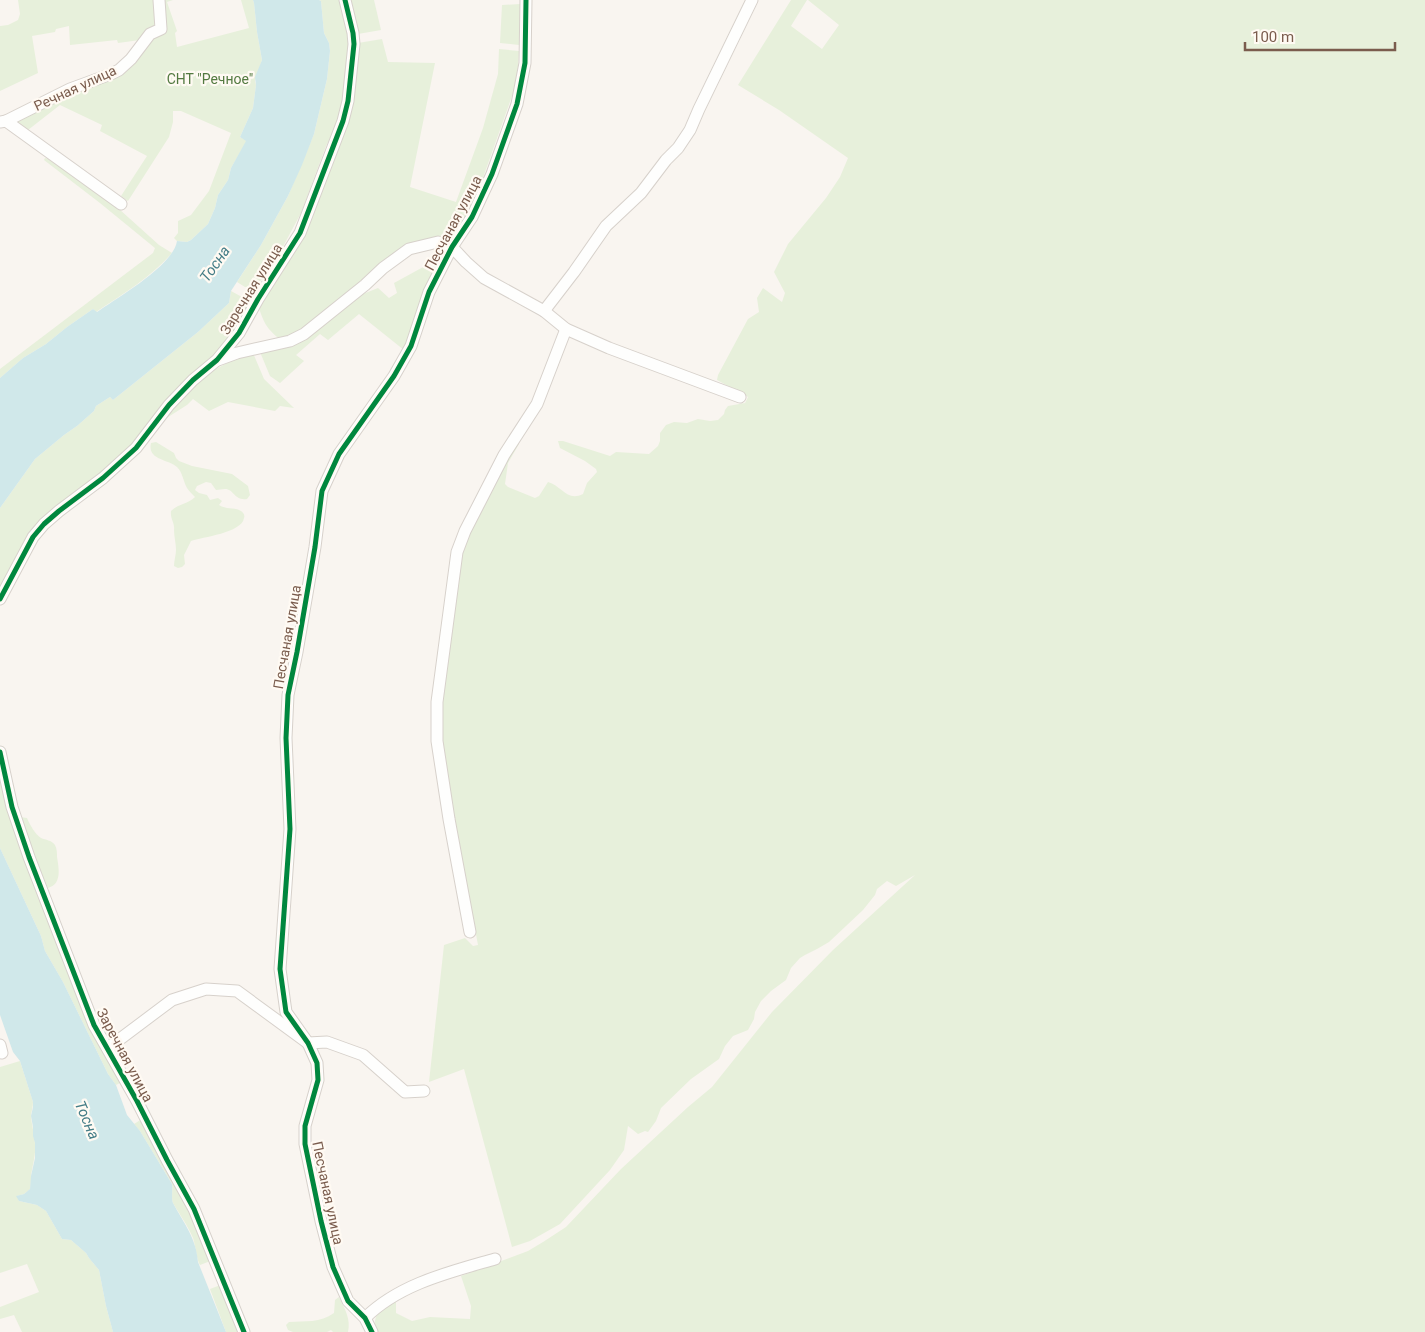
<svg xmlns="http://www.w3.org/2000/svg" width="1425" height="1332" font-family="Roboto,sans-serif">
<rect width="100%" height="100%" fill="#f9f5f0"/>
<g fill="#e7f0db">
<path d="M18,0H173L167,2L177,31L175,33L177,47L249,28L241,0H253L254,3L257,32L262,60L255,81L256,85L253,108L240,137L247,141L231,168L228,180L218,195L215,208L208,224L191,240L187,242L177,241L174,238L178,233V221L191,215L209,191L231,133L181,111H173V122L169,137L128,201L121,196L147,156L100,131L102,125L60,105L28,130L8,115L113,67L125,58L140,40L118,43L117,40L70,45L69,26L56,29L55,32L32,36L38,73L0,91V26L8,25L18,20L20,14Z"/>
<path d="M319,0H340L349,32L346,80L338,123L326,146L301,213L271,269L254,288L245,287L237,282L261,245L288,196L314,134L327,79L330,51L329,43L324,33L321,1Z"/>
<path d="M347,0H374L381,30L358,34Z"/>
<path d="M791,0H807L791,26L822,49L839,25L808,0H1425V1332H375C372,1314 382,1306 396,1298V1313L412,1321L430,1317L470,1319L471,1306L461,1276L528,1251L543,1242L566,1227L621,1169L688,1107L712,1087L772,1012L833,950L915,875L896,886L887,881L877,889L875,895L863,910L829,942L817,949L805,955L800,958L791,968L786,980L771,991L761,1001L755,1012L754,1019L748,1030L733,1036L725,1046L719,1059L691,1079L661,1108L656,1121L648,1132L645,1131L638,1134L628,1126L624,1150L610,1170L560,1224L530,1241L512,1247L464,1069L429,1082L444,945L465,938L473,946L478,945L440,741L439,702L460,555L500,463L519,439V444L508,463L505,484L508,487L535,498L539,496L548,482C562,486 567,502 583,494L587,483L597,472L596,469L585,461L560,448L558,441H563L610,456L616,452L649,454L658,446L660,441V433L666,425L674,422L687,423L698,419L710,421L718,420L724,414L725,410L728,406L745,403L748,397L717,380L718,375L748,319L759,312L757,298L763,288L782,302L785,293L774,272L788,244L826,198L840,177L848,158L779,110L738,85Z"/>
<path d="M520,4L521,40L519,45L500,43L502,5Z"/>
<path d="M382,39L388,62L435,63L410,187L456,202L483,128L498,74L499,49L519,51L517,82L474,203L460,225L448,237L433,242L413,245L302,330L281,340C268,330 264,324 259,308L332,155L358,43Z"/>
<path d="M45,158L49,159L119,209L159,245L172,253C151,277 123,294 96,312L93,309L67,327L46,344L23,358L0,378V369L153,253L155,248L100,203L44,160Z"/>
<path d="M436,260L438,264L404,350L359,314L328,340L320,334L296,355L304,361L280,383L270,376L260,352L285,346L358,296L378,288L389,298L397,293L394,283Z"/>
<path d="M231,291L242,297L248,308L233,333L214,358L129,451L51,513L0,593V508L35,459L64,435L77,426L94,411L96,406L110,397L113,400L198,332L229,303Z"/>
<path d="M253,353L264,379L294,408L280,406L275,411L228,402L209,411L193,399L187,405L165,419C191,385 211,366 253,353Z"/>
<path d="M156,442L174,453L176,458L179,461L192,466L232,474L248,486L250,495L247,499C234,501 234,489 225,489C222,489 219,490 216,490L211,483L206,482L197,486L195,490L199,493L207,495L210,500L218,498L222,501L219,505C227,510 235,507 241,511C244,513 245,516 244,518C242,533 202,537 191,541L184,555L185,564L182,567L178,568L174,566C174,560 176,555 176,550C176,543 174,537 174,530C175,523 170,519 171,511C178,504 188,504 195,497C192,494 189,491 187,488C183,481 183,473 177,467C168,459 147,460 151,443Z"/>
<path d="M0,772L122,1082L116,1085L108,1074L63,982L45,951L41,936L0,848Z"/>
<path d="M20,817L27,818C30,825 35,834 41,838C46,840 51,840 55,845C57,849 57,853 57,857C59,869 62,884 48,888L29,844Z"/>
<path d="M20,1061L33,1102C33,1107 31,1112 31,1117C32,1127 35,1136 35,1145C36,1156 32,1166 31,1177C31,1181 31,1185 30,1189L24,1194L17,1196L19,1201L37,1205L46,1211L62,1239L71,1240L86,1253L89,1258L99,1270L106,1306L113,1332H22L14,1315L0,1319V1307L39,1292L27,1264L0,1273V1067Z"/>
<path d="M142,1119L178,1185L213,1260L200,1265C196,1258 196,1247 193,1238C188,1226 180,1215 173,1203C171,1198 173,1190 172,1184L140,1131L134,1124Z"/>
<path d="M223,1284L241,1332H226L210,1289Z"/>
<path d="M339,1297C345,1309 351,1319 348,1332H333L331,1330L327,1332H293L288,1330L286,1325L289,1322C305,1321 320,1323 334,1313L335,1300Z"/>
</g>
<g fill="#d0e8ea">
<path d="M253,0H319L321,1L324,33L329,43L330,51L327,79L314,134L302,165L288,196L261,245L231,291L229,303L198,332L113,400L110,397L96,406L94,411L77,426L64,435L35,459L0,508V378L23,358L46,344L67,327L93,309L97,312C117,298 174,265 177,241L187,242L191,240L208,224L215,208L218,195L228,180L231,168L246,141L240,137L253,108L256,85L255,77L262,60L257,32L254,3Z"/>
<path d="M0,848L41,936L45,951L63,982L108,1074L116,1085L127,1115L140,1131L172,1184C173,1190 171,1198 173,1203C184,1224 196,1237 198,1262L226,1332H113L106,1306L99,1270L89,1258L86,1253L71,1240L62,1239L46,1211L37,1205L19,1201L16,1196L24,1194L30,1189L31,1176L35,1158V1143L33,1136V1127L31,1116L33,1107V1102L20,1061L13,1052L0,1015Z"/>
</g>
<g fill="none" stroke-linecap="round" stroke-linejoin="round">
<g stroke="#d7d1cb" stroke-width="13">
<g id="street">
<path d="M6,121L121,204"/>
<path d="M0,122L6,121L70,89L111,74L119,70L131,59L150,34L161,29L159,0"/>
<path d="M544,311L574,272L606,226L641,193L666,160L678,148L690,130L699,109L752,0"/>
<path d="M218,360L237,353L290,341L304,334L365,285L383,268L409,249L438,242L452,247L466,262L484,278L544,311L566,329L609,348L740,397"/>
<path d="M0,599L33,537L44,524L59,511L103,478L136,448L169,405L193,380L217,360L239,333L258,299L300,233L343,121L348,101L354,44L353,33L345,0"/>
<path d="M0,752L12,807L29,857L94,1025L137,1101L167,1160L194,1209L244,1332"/>
<path d="M470,932L449,819L437,741V702L457,552L465,531L504,455L537,404L566,329"/>
<path d="M0,1045L2,1053"/>
<path d="M108,1048L172,1000L206,989L237,991L308,1043L327,1042L363,1055L405,1092L424,1091"/>
<path d="M365,1318C399,1284 450,1272 495,1259"/>
<path d="M372,1332L365,1318L348,1301L333,1267L321,1221L305,1144V1126L318,1080L317,1063L308,1043L286,1012L280,969L290,829L286,738L288,695L297,652L315,547L322,491L339,454L394,376L411,346L429,292L452,247L472,217L492,174L517,104L525,63L526,0"/>
</g>
</g>
<use href="#street" stroke="#fefefd" stroke-width="11"/>
<g stroke="#fffaf3" stroke-width="8">
<g id="cycleway">
<path d="M0,599L33,537L44,524L59,511L103,478L136,448L169,405L193,380L217,360L239,333L258,299L300,233L343,121L348,101L354,44L353,33L345,0"/>
<path d="M0,752L12,807L29,857L94,1025L137,1101L167,1160L194,1209L244,1332"/>
<path d="M372,1332L365,1318L348,1301L333,1267L321,1221L305,1144V1126L318,1080L317,1063L308,1043L286,1012L280,969L290,829L286,738L288,695L297,652L315,547L322,491L339,454L394,376L411,346L429,292L452,247L472,217L492,174L517,104L525,63L526,0"/>
</g>
</g>
<use href="#cycleway" stroke="#00873e" stroke-width="5"/>
</g>
<g text-anchor="middle" stroke-width="4.5" stroke-linejoin="round" paint-order="stroke">
<g font-size="14" fill="#537a41" stroke="#fffaf3">
<text x="210" y="84">СНТ "Речное"</text>
</g>
<g font-size="14" fill="#7a5c4d" stroke="#fffaf3">
<text transform="translate(75 88) rotate(-25)" y="5">Речная улица</text>
<text transform="translate(453 223) rotate(-62)" y="5">Песчаная улица</text>
<text transform="translate(251 289) rotate(-58)" y="5">Заречная улица</text>
<text transform="translate(287 637) rotate(-80)" y="5">Песчаная улица</text>
<text transform="translate(125 1055) rotate(62)" y="5">Заречная улица</text>
<text transform="translate(328 1193) rotate(78)" y="5">Песчаная улица</text>
</g>
<g font-size="15" font-style="italic" fill="#437c86" stroke="#fffaf3">
<text transform="translate(215 264) rotate(-55)" y="5">Тосна</text>
<text transform="translate(87 1120) rotate(67)" y="5">Тосна</text>
</g>
</g>
<path d="M1245 42v8h150v-8" fill="none" stroke="#7a5c4d" stroke-width="2.5"/>
<text x="1252" y="42" font-size="15" fill="#7a5c4d" stroke="#fffaf3" stroke-width="4" paint-order="stroke">100 m</text>
</svg>
